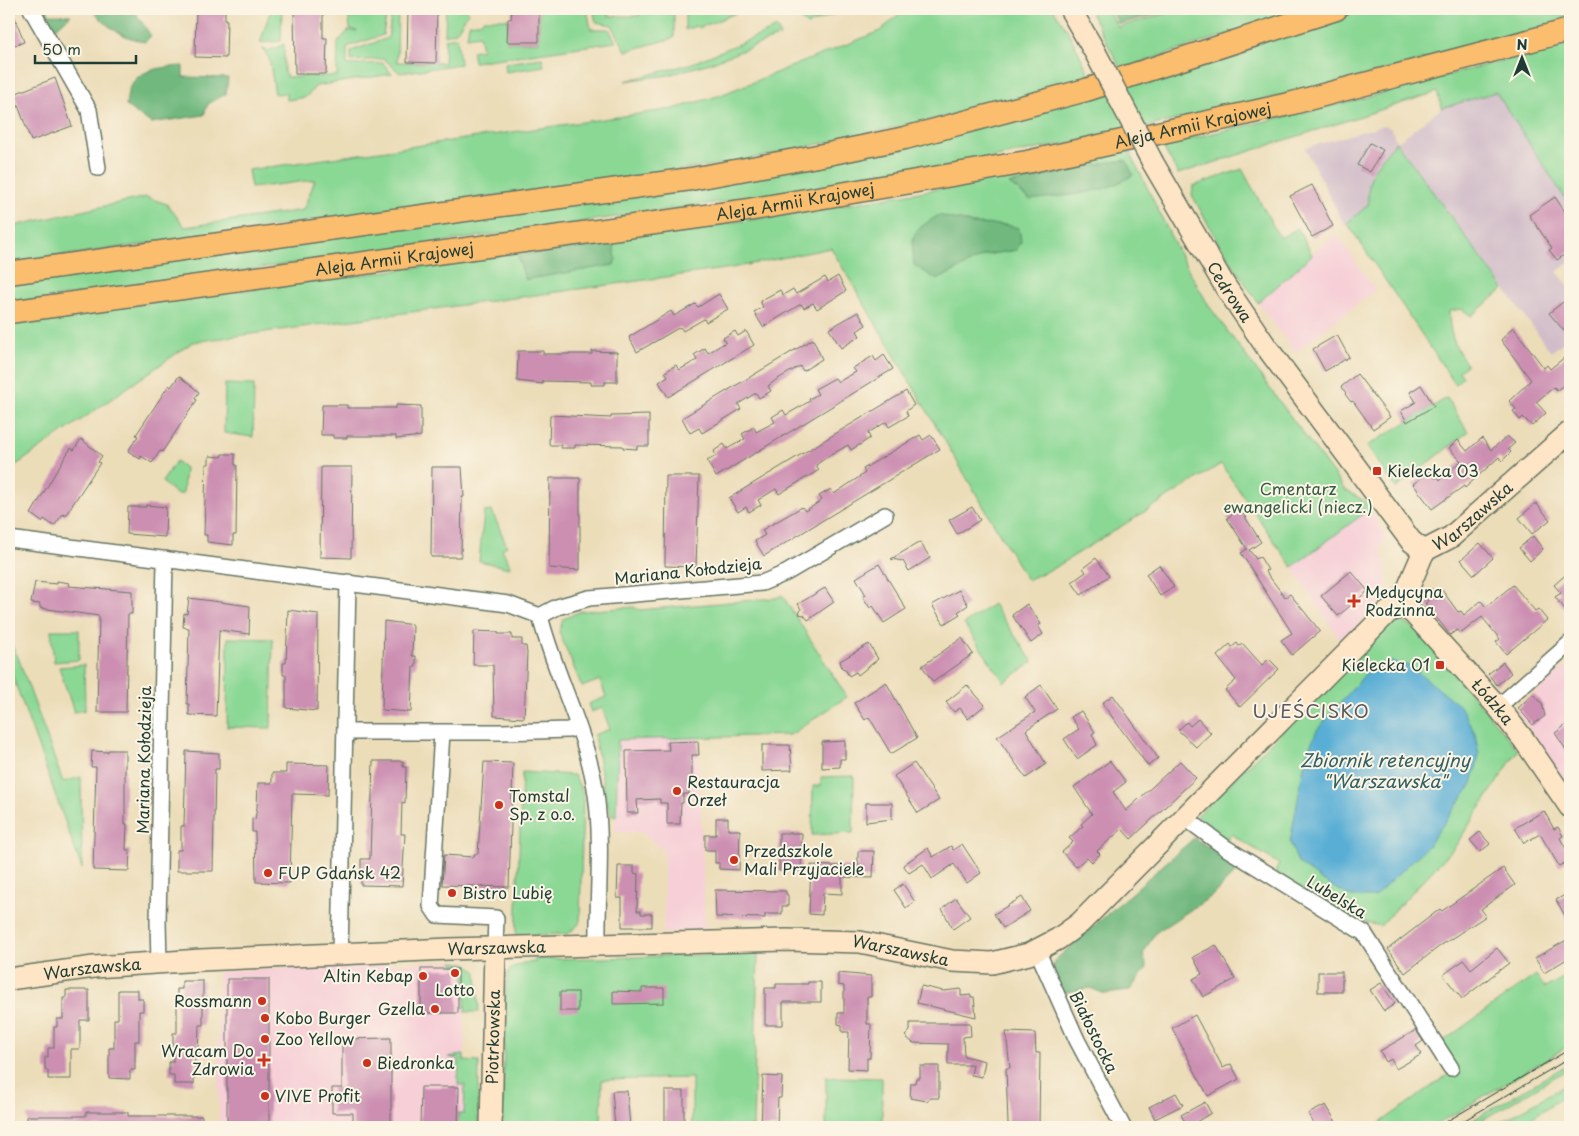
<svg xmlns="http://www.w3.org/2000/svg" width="1579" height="1136" font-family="'Playpen Sans',sans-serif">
<rect width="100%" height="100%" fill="#fcf5e5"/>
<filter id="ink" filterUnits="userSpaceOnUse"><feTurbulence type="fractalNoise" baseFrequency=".02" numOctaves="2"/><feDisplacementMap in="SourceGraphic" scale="10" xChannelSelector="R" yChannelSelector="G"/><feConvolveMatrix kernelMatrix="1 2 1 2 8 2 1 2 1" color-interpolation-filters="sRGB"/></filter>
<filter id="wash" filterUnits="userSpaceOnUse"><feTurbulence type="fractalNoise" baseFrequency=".0096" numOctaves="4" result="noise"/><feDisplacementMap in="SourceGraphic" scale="20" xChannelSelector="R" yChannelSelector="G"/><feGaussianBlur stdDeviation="1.12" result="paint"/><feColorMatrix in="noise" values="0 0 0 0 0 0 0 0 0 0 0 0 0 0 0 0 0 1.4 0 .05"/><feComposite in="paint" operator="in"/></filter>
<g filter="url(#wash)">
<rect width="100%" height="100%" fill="#ecddb9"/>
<g fill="#f6cfd7">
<path d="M1336,233L1375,290L1295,352L1258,303Z"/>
<path d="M1370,509L1387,539L1384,542L1380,553L1384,556L1387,592L1379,603L1342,642L1292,567Z"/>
<path d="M1570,663V787L1516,710Z"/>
<path d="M698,737L705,931L664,933V851L642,832H615L618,740Z"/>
<path d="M465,961L464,1127H219L218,971Z"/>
</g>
<path fill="#d1bdc9" d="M1496,92L1570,206V261L1557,272L1570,287V337L1551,352L1397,143L1377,163L1367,189L1368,205L1345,226L1305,148L1385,125L1391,129L1397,142L1442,108Z"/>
<g fill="#8bd895" stroke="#558a64" fill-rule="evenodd">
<path d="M271,9H282L281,41L260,43Z"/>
<path d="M348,9H378L379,11L387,12L383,35L347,47V65L383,63L392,74L316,86L306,97L287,100L286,93L275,94L269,58L262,49L269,51L284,44V72L287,77L337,76L338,42L348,31H357L350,29Z"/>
<path d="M392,9H398L397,62L444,63L445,39L457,37L460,64L400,73L384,59L351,61V51L388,38Z"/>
<path d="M446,9H467L468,13L456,32L445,35Z"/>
<path d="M539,9H587L591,29H609L616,42L474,62L472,51L482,49L479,35L467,37L469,24L482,22L483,19H508L507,42H539Z"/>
<path d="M593,9H608V16H639V9H674V38L626,51L612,25L596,22Z"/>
<path d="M685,9H746L699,28L696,26L685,30Z"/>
<path d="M793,9H847L807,25L790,10Z"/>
<path d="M905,9H1053L1068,31L1091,78L957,114L737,162L9,263V227L146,197L167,204L185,227L303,210L315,180L251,188L248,170L673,109L718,96L880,31Z"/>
<path d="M1096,9H1107L1118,27L1183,9H1305L1121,69L1091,13Z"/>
<path d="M1364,9H1570V20L1364,76L1120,133L888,178L9,304V282L669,190L1327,21Z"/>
<path d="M777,28L780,36L710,63L668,75L625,81L690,64Z"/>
<path d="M1570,42V206L1496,92L1442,108L1437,92L1178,174L1162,145L1353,101Z"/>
<path d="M542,58L544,66L506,72L505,63Z"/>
<path d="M1396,142L1504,289L1471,316L1462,309L1449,311C1449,334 1455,347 1467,365L1459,371L1463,377L1455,384L1347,223L1368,205C1366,175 1377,163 1396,142Z"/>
<path d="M1129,150L1179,253L1209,306L1345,490L1363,500L1370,509L1292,567L1221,464L1056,567L1027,580L831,248L732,268L193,342L9,470V322L434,265L784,215L1008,177ZM960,219L972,224L1007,225L1017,250L985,255L937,280ZM613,242L529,279H525L518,256Z"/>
<path d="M1242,169L1280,238L1298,228L1312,255L1258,303L1218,242L1192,195L1193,186Z"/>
<path d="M225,384L254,385L253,437L224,433Z"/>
<path d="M1447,398L1468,432L1396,488L1367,446Z"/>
<path d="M176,461L185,468L183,494H176L162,482Z"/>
<path d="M492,511L507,546L502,549L510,565L509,568L479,561L484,512Z"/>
<path d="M782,595L847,697L790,735L618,740L616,817L612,816L606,799L594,735L610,729L602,708L591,712L588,704L606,697L600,680L582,687L559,632L563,619L581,611L634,607L639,610L776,598Z"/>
<path d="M993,604L1033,662L1004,682L964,624Z"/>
<path d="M1401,621L1418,630L1518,750L1454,848L1380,926L1348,918L1275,872L1279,864L1231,834L1227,841L1214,833L1197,816L1392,622Z"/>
<path d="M51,630H79V660L54,662Z"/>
<path d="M228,638L273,639L271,728L227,727Z"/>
<path d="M9,641L18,657L63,782L81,777L82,869L9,666Z"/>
<path d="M84,665L85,710L74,712L59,667Z"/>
<path d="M522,772L574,775L583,793L580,923L568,934L516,935Z"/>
<path d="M854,776L853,833L812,835L813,786H821V777Z"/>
<path d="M758,953L753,1127H692V1078L602,1080L601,1127H502L506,982L509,971L514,967L523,963L535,962V959L603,958Z"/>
<path d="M453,962L466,963L477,972L479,1012H465V965H453Z"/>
<path d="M1570,974V1045L1432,1127H1383L1380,1123L1456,1069L1439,1044L1536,975L1545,988Z"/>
<path d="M464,1055V1061L479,1062L478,1127H458V1114H464L465,1085H458L459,1059L448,1057Z"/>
<path d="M1570,1063V1068L1470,1127H1461Z"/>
<path d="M826,1077L882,1078V1127H826Z"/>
<path d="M1570,1082V1092L1526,1122L1529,1127H1493Z"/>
</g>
<g fill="#70b87e" stroke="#487a59">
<path d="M38,9H48V14L71,15L51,32Z"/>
<path d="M91,9H133L151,36L145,42C119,36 109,28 91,9Z"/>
<path d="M1110,9H1176L1119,24Z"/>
<path d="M183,66V77L228,78L226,94L208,104L204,115L151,123L126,106C127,101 127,92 130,87C139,68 166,67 183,66Z"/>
<path d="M1126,160L1133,175C1103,195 1065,195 1030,200L1009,184L1110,162Z"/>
<path d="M939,215L972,224L1007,225L1019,228L1021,241L1017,250L985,255L937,280L914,265C910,232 912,232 939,215Z"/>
<path d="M613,242L616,259L614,265L529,279H525L518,256Z"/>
<path d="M1194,838L1241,867L1212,896L1155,933L1143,954L1147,968L1129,991L1105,994L1090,988L1062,993L1053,973L1054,961Z"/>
</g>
<path fill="#59aed5" stroke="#3c7684" d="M1391,662L1410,666L1460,706L1475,733L1479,755L1472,784L1427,847L1374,897H1351L1321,880L1298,863L1290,842L1306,755L1317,730L1367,672Z"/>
<g id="blocks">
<g fill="#cc8fb2">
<path d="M9,9H12L24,42L9,47Z"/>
<path d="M196,9H225V20H227L226,58L195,57Z"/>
<path d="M294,9H323V38H327L326,74H295Z"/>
<path d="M408,9H437L436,63L407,62Z"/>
<path d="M512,9H539V42H507L508,19H511Z"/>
<path d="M55,78L72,126L31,141L14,94Z"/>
<path d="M1370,143L1383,150L1370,172L1357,165Z"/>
<path d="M1312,185L1333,226L1312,237L1290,196Z"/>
<path d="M1555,197L1570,219V251L1557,260L1549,250L1552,248L1529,215Z"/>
<path d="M838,276L846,291L817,309L813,303L804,308L801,304L763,327L754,312L763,307L760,301L780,290L783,295L793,289L796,294L825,277L828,282Z"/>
<path d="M719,294L728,309L706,322L704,319L683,331L680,327L637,352L629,337L671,311L674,316L695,304L698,307Z"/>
<path d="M1563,302L1570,311V325L1564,331L1549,313Z"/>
<path d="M858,312L866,325L857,331L860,336L841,348L829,329Z"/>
<path d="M1513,327L1544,368L1547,365L1550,369L1570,353V381L1557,390L1554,387L1536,402L1546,413L1532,426L1523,417L1520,420L1513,411L1516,409L1509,401L1531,380L1501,340Z"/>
<path d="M735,331L738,336L746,331L754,345L668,397L659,382L668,376L665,372L676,365L679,370L697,360L694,355L705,348L708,353L726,342L723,338Z"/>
<path d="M1337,335L1349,357L1325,371L1313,349Z"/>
<path d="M813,339L822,359L803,371L800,366L776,380L768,386L771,391L759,398L756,393L738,404L741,409L702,433L699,428L690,433L682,418Z"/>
<path d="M518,351H543V354H592V351L617,352V382H605V385H591V382L543,381V384L517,381Z"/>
<path d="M884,355L893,369L716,477L707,461L716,456L714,451L724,444L727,449L745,439L742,434L754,427L756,432L775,422L772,417L783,410L786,415L810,401L809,399L818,394L815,389L835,378L838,382L856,372L853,368L873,356L876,361Z"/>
<path d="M1357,374L1390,417L1373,429L1353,401L1351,402L1345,394L1346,393L1341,387Z"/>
<path d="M179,376L199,392L195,399L197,400L162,452L160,451L152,463L141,456L140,459L128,451L138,436L136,435L169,385L171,387Z"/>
<path d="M1421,385L1434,406L1407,422L1401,411L1416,402L1410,392Z"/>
<path d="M906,391L914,405L906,411L908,416L889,427L886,422L868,433L870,438L861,444L851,450L848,445L824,459L816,465L819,470L779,494L776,489L758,500L761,505L749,512L746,507L738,512L729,498Z"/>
<path d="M322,405H347V408H396V405L421,406V436L396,439V436H347V438H333V435H321Z"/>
<path d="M550,415L611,418V416L649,415V446H637V449L623,448V446L575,445V448H561V445H549Z"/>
<path d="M920,435L923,440L931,435L940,449L764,556L755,541L765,535L762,530L802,507L805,511L813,506L822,500L819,496L831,489L834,494L865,473L863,469Z"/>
<path d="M1507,436L1515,443L1508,449L1511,452L1502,461L1499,457L1465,488L1464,486L1432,509L1413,484L1430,471L1435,478L1438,477L1440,480L1461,461L1449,448L1458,440L1467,451L1482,438L1491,450Z"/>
<path d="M81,439L102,456L98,462L100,463L65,516L63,514L54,526L44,519L42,522L31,514L60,465L71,448L74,450Z"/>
<path d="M222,454H235V465H237L236,535H233V545L207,542V535H204L206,464H209V456L222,457Z"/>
<path d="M321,467H352L351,558L320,557Z"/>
<path d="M432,467H462L464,497H462L461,557H431Z"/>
<path d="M666,476H699L696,567L665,566Z"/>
<path d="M550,478H580V570L549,568Z"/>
<path d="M1536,503L1550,520L1532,534L1519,518Z"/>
<path d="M146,505L166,507L165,537L127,534L128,507H146Z"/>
<path d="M972,507L980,520L957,534L949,520Z"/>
<path d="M1240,509L1261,542L1249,550L1256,559L1260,557L1268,570L1265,571L1285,597L1290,594L1320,631L1292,655L1281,640L1292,633L1241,553L1247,549L1227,518Z"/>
<path d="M1533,536L1543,549L1530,561L1519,548Z"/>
<path d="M920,542L930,558L909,571L903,561L891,559Z"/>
<path d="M1480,543L1493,558L1474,575L1461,560Z"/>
<path d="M1096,558L1109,576L1081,595L1072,582L1086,572L1083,568Z"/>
<path d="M879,564L906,609L884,623L873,606L870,608L863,597L866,595L856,578Z"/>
<path d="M1159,565L1174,587L1160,596L1146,574Z"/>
<path d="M1351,571L1368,591L1338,616L1321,596Z"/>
<path d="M1570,571V615L1555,597L1561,593L1554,585Z"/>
<path d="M57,581L69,583L68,586L132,591V614H128L126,712H97L99,616L40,608V604L31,603L35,582L57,584Z"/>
<path d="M1513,585L1535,611L1538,609L1547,620L1506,654L1496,642L1500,639L1482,617L1460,634L1457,630L1450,635L1425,603L1428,601L1423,595L1431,589L1439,592L1442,590L1458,612L1461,611L1464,615L1481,601L1486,607Z"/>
<path d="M825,588L834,602L808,620L804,615L799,614L801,609L798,604Z"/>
<path d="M959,590L968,605L958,612L960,614L944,624L932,605Z"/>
<path d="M189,598L250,606L249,634L219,630L216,716L189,715V704H187L189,628L183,627L184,613L187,614Z"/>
<path d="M1027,604L1041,624L1038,626L1043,634L1031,643L1012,615Z"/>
<path d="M288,610L318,614L317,711L286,708V675H283V663H286Z"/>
<path d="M384,621L413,625L412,656H416V667H413L411,712L382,710Z"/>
<path d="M474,631L498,632V634H512V639H522V646H526L527,653L524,718L494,716L493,665H473Z"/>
<path d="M962,638L973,654L933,682L922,666Z"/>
<path d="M1237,643L1239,646L1243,644L1262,665L1269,659L1279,669L1240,707L1225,690L1236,680L1217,656L1230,644L1232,647Z"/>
<path d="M869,644L878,659L858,675L856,672L849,676L845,669L842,668L840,661Z"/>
<path d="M1503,662L1511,673L1497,685L1488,674Z"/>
<path d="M886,682L917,738L891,754L869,717L865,720L854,703Z"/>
<path d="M967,685L985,705L968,719L960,708L954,712L946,702Z"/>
<path d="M1041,685L1057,709L1026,730L1046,764L1026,778L997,737L1035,712L1025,697Z"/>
<path d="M1533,694L1542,703L1545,716L1533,725L1518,708Z"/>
<path d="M1113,695L1158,758L1148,766L1102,703Z"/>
<path d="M1081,711L1095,732L1092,734L1097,745L1077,759L1064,739L1079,729L1071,717Z"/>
<path d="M1198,719L1211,733L1196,747L1178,730L1187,722L1190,726Z"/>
<path d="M1570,722V756L1555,733Z"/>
<path d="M698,741L699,755H692V776L689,777V794H683V803H681L680,824H667V803H660V799L637,800L638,813H627L626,751L669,750L668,742Z"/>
<path d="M845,741V759H840V767L822,768V742Z"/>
<path d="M762,745H790L792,770L762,771Z"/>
<path d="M108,750H125V824H127L126,850H130L129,871L93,870L96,767H91L92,751L108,752Z"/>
<path d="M186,751L219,753V769H215L213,871H177V850H181V826H184Z"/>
<path d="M373,761H403V767H406L405,803L402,802L401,834H405L402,886L361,885V859H370Z"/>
<path d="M1110,761L1126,782L1113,792L1126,811L1180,761L1196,778L1131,839L1122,829L1097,851L1100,854L1092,862L1087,857L1076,867L1062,852L1073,842L1069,838L1083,826L1081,824L1092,814L1074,787Z"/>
<path d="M484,762L513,763L509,887L442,885L444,855L474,857V854H478Z"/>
<path d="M914,763L939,800L918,813L894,776Z"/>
<path d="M286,764L329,765L328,795L292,794L290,883L256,882L255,832H252V818L255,819L257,807L258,783H272V773H286Z"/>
<path d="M866,803H892V819L866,822Z"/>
<path d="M1544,811L1554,829L1558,827L1563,836L1560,838L1570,856V860L1559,866L1540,834L1524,843L1515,828Z"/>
<path d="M716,818H728V830H740L739,870L719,869V863H715V850H705V835H716Z"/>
<path d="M1480,832L1490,844L1480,852L1470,840Z"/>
<path d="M779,833H802L801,871H779Z"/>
<path d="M962,844L981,873L967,883L954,864L932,879L923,864L909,873L903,865L928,848L933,857L951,846L953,850Z"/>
<path d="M858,851H874L873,878L842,877V894L823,893L822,915L809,914L811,865L858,867Z"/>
<path d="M618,866H634V873L638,874L637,911H641V914H652V927H622V898H617Z"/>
<path d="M1503,868L1515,885L1481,909L1486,916L1440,946L1405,973L1388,949L1440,909L1442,911Z"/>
<path d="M903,884L915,902L906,908L894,890Z"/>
<path d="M715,890L786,891V894L788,895V906H782V914H765V918L716,917Z"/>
<path d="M1570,892V924L1556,900Z"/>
<path d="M1022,897L1030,911L1003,928L994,914Z"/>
<path d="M956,898L970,917L953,929L942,909Z"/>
<path d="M1570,938V957L1544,973L1535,958Z"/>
<path d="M1216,945L1235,979L1203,997L1193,979L1202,974L1193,957Z"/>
<path d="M1497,948L1509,963L1462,999L1443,975L1464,960L1471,969Z"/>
<rect x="421" y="969" width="37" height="44"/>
<rect x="1318" y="972" width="24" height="20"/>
<path d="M838,973L871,976V997H867V1024H871L870,1058H867V1070L848,1069L849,1032H842V1025L838,1024V1013H844V986L838,985Z"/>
<rect x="227" y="979" width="42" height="148"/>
<path d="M182,981H203V1025H199L198,1054H195L194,1084H174V1075H169V1062H173V1033H177V989H182Z"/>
<path d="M808,982H821V1002H783V1025H765V988H776V984H808Z"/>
<path d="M1381,983L1395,1004L1384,1011L1370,990Z"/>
<path d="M921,986L943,991L961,989V996L971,995V997H974L976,1017L917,1003Z"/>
<path d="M642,988H664V1003L613,1004V991L642,992Z"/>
<path d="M66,990H89V1020H80V1049H71V1079H48V1070H45V1057H48V1048H54V1027H57V1019H63V998H66Z"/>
<path d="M118,990H138V999H143V1011H139V1041H135V1070H130V1079L109,1078V1048H114V1019H118Z"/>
<rect x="560" y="992" width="18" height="19"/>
<path d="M1195,1015L1223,1068L1231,1064L1239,1079L1208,1096L1172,1028Z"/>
<path d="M910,1023H970L971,1036L963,1037L964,1056L985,1061L982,1077L971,1075L973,1065H948V1044L913,1043L905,1036L910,1031Z"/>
<path d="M1416,1030L1423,1041L1416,1046L1422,1054L1396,1069L1391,1059L1386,1062L1380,1051Z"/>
<path d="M1006,1032L1035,1033L1036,1053H1040L1039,1127H1011V1124H1008L1006,1068H1010Z"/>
<path d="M391,1038V1127H353V1113H332V1088H342V1039Z"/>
<path d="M920,1066H939V1098H931L927,1101L910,1098L911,1083H915L916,1078H920Z"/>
<path d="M763,1076L782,1077L781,1098H778L777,1127H761Z"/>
<path d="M421,1087H459L458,1127H420Z"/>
<path d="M612,1091H627L630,1127H615Z"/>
<rect x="665" y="1091" width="19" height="36"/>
<path d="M1176,1093L1183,1105L1155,1119L1149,1107Z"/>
<path d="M1205,1102L1211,1113L1188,1127L1181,1115Z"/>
<path d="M1326,1105L1339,1127H1316L1308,1114Z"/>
<path d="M86,1112H128V1116H202V1127H27V1116H86Z"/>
</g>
</g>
</g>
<g filter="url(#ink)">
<use href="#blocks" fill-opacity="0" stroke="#677563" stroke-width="1"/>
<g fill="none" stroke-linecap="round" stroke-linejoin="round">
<g stroke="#677563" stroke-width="18">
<g id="street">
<path d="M31,9L89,110L98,168"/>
<path d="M9,539L508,604L540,616"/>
<path d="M540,616L557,607L589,598L762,583L786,573L885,515"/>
<path d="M540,616C555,676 587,732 596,794C603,844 597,896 598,946"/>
<path d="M1498,707L1570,643"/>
<path d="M345,732H503L568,730L578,727"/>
<path d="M442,733L431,906L437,915L496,918L495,948"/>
<path d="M1184,817L1226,848L1364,933L1451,1068"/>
<path d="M1037,950L1077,1040L1123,1127"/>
<path d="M340,955L348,582"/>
<path d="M159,963L158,922L165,559"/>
</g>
</g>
<g stroke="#677563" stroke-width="24">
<g id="secondary">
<path d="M1070,9L1095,52"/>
<path id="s1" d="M1153,163L1225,286L1265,345L1411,541L1424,551"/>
<path id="s2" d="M1404,606L1414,614L1498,707L1524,740L1570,807"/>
<path id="s3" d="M1404,606L1406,593L1424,551L1451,537L1570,432"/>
<path id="s4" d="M9,979L94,967L201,960L449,949L787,940L860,942L952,961L992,963L1029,954L1058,939L1080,923L1388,612L1404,606"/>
<path id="s5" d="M491,1127L495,948"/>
</g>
</g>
<g stroke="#677563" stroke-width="25">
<g id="primary">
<path d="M9,273L691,179L828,154L905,138L1086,90L1336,9"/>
<path id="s6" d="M9,312L742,211L1027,162L1289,104L1570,30"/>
</g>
</g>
<use href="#street" stroke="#fff" stroke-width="15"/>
<use href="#secondary" stroke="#fde5c5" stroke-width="21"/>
<use href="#primary" stroke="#fbbd6e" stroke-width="22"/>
<g stroke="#1f3d34" stroke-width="1">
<path d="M1437,1127L1570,1049"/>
<path d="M1453,1127L1570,1058"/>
</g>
<g stroke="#677563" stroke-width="24" stroke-linecap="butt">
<path id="secondary-bridge" d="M1095,52L1153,163"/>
</g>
<use href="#secondary-bridge" stroke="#fde5c5" stroke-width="21"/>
</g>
</g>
<g fill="#c8321e" stroke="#fcf5e5" stroke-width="2">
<rect x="1372" y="466" width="10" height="10" rx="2.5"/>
<path d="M1351.5 593.5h5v5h5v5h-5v5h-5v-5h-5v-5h5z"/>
<rect x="1435" y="660" width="10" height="10" rx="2.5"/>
<circle cx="677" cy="791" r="5"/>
<circle cx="499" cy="805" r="5"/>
<circle cx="734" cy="860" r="5"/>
<circle cx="268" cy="873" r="5"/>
<circle cx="452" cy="893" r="5"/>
<circle cx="455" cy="973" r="5"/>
<circle cx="423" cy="976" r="5"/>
<circle cx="262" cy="1001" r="5"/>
<circle cx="435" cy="1009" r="5"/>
<circle cx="265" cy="1018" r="5"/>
<circle cx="265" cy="1039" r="5"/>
<path d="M261.5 1052.5h5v5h5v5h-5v5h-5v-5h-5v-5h5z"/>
<circle cx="367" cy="1063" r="5"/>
<circle cx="265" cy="1096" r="5"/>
</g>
<g text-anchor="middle" stroke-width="4" stroke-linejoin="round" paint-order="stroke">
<g font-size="16" fill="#1f3d34" stroke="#fcf5e5">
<text dy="6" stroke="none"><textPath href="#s6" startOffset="1199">Aleja Armii Krajowej</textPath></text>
<text dy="6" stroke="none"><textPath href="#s6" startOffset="794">Aleja Armii Krajowej</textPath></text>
<text dy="6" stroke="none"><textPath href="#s6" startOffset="389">Aleja Armii Krajowej</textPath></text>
<text dy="6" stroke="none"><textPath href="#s1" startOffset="150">Cedrowa</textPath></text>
<text dy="6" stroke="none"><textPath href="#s3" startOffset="119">Warszawska</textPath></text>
<text transform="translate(688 571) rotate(-6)" y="6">Mariana Kołodzieja</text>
<text dy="6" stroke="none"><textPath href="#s2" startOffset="131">Łódzka</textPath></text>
<text transform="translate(144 760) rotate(-89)" y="6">Mariana Kołodzieja</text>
<text transform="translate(1337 897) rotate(31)" y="6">Lubelska</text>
<text dy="6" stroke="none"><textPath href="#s4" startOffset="489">Warszawska</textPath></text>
<text dy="6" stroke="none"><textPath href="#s4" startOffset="894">Warszawska</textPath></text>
<text dy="6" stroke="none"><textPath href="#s4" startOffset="84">Warszawska</textPath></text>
<text transform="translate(1094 1032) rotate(64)" y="6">Białostocka</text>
<text dy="6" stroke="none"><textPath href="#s5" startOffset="90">Piotrkowska</textPath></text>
</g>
<g font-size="16" fill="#1f3d34" stroke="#fcf5e5" text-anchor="start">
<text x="1387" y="477">Kielecka 03</text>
<text x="1365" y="598">Medycyna<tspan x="1365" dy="18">Rodzinna</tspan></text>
<text x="1430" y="671" text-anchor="end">Kielecka 01</text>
<text x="687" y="788">Restauracja<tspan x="687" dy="18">Orzeł</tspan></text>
<text x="509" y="802">Tomstal<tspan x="509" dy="18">Sp. z o.o.</tspan></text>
<text x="744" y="857">Przedszkole<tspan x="744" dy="18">Mali Przyjaciele</tspan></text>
<text x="278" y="879">FUP Gdańsk 42</text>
<text x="462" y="899">Bistro Lubię</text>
<text x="413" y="982" text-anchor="end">Altin Kebap</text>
<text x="455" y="996" text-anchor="middle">Lotto</text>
<text x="252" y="1007" text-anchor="end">Rossmann</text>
<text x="425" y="1015" text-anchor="end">Gzella</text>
<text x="275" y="1024">Kobo Burger</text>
<text x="275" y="1045">Zoo Yellow</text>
<text x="254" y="1057" text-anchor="end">Wracam Do<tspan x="254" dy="18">Zdrowia</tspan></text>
<text x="377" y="1069">Biedronka</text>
<text x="275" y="1102">VIVE Profit</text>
</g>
<g font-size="16" fill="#355c47" stroke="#fcf5e5">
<text x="1298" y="495">Cmentarz<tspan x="1298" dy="18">ewangelicki (niecz.)</tspan></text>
</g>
<g font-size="18" font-style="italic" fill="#305f64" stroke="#fcf5e5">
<text x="1385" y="767">Zbiornik retencyjny<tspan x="1385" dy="21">"Warszawska"</tspan></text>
</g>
<g font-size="19" letter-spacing="1" fill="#5c5a60" stroke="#fcf5e5">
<text x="1311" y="718">UJEŚCISKO</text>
</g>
</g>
<rect width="1579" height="1136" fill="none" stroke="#fcf5e5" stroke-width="30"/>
<g transform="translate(1522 58)" stroke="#fcf5e5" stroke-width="4" paint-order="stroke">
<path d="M0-4L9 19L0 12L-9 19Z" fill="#1f3d34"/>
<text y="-8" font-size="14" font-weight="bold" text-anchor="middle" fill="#1f3d34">N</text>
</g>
<path d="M35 55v8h101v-8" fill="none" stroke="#1f3d34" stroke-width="2.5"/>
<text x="42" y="55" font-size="15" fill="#1f3d34" stroke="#fcf5e5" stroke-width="4" paint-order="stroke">50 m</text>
</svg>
